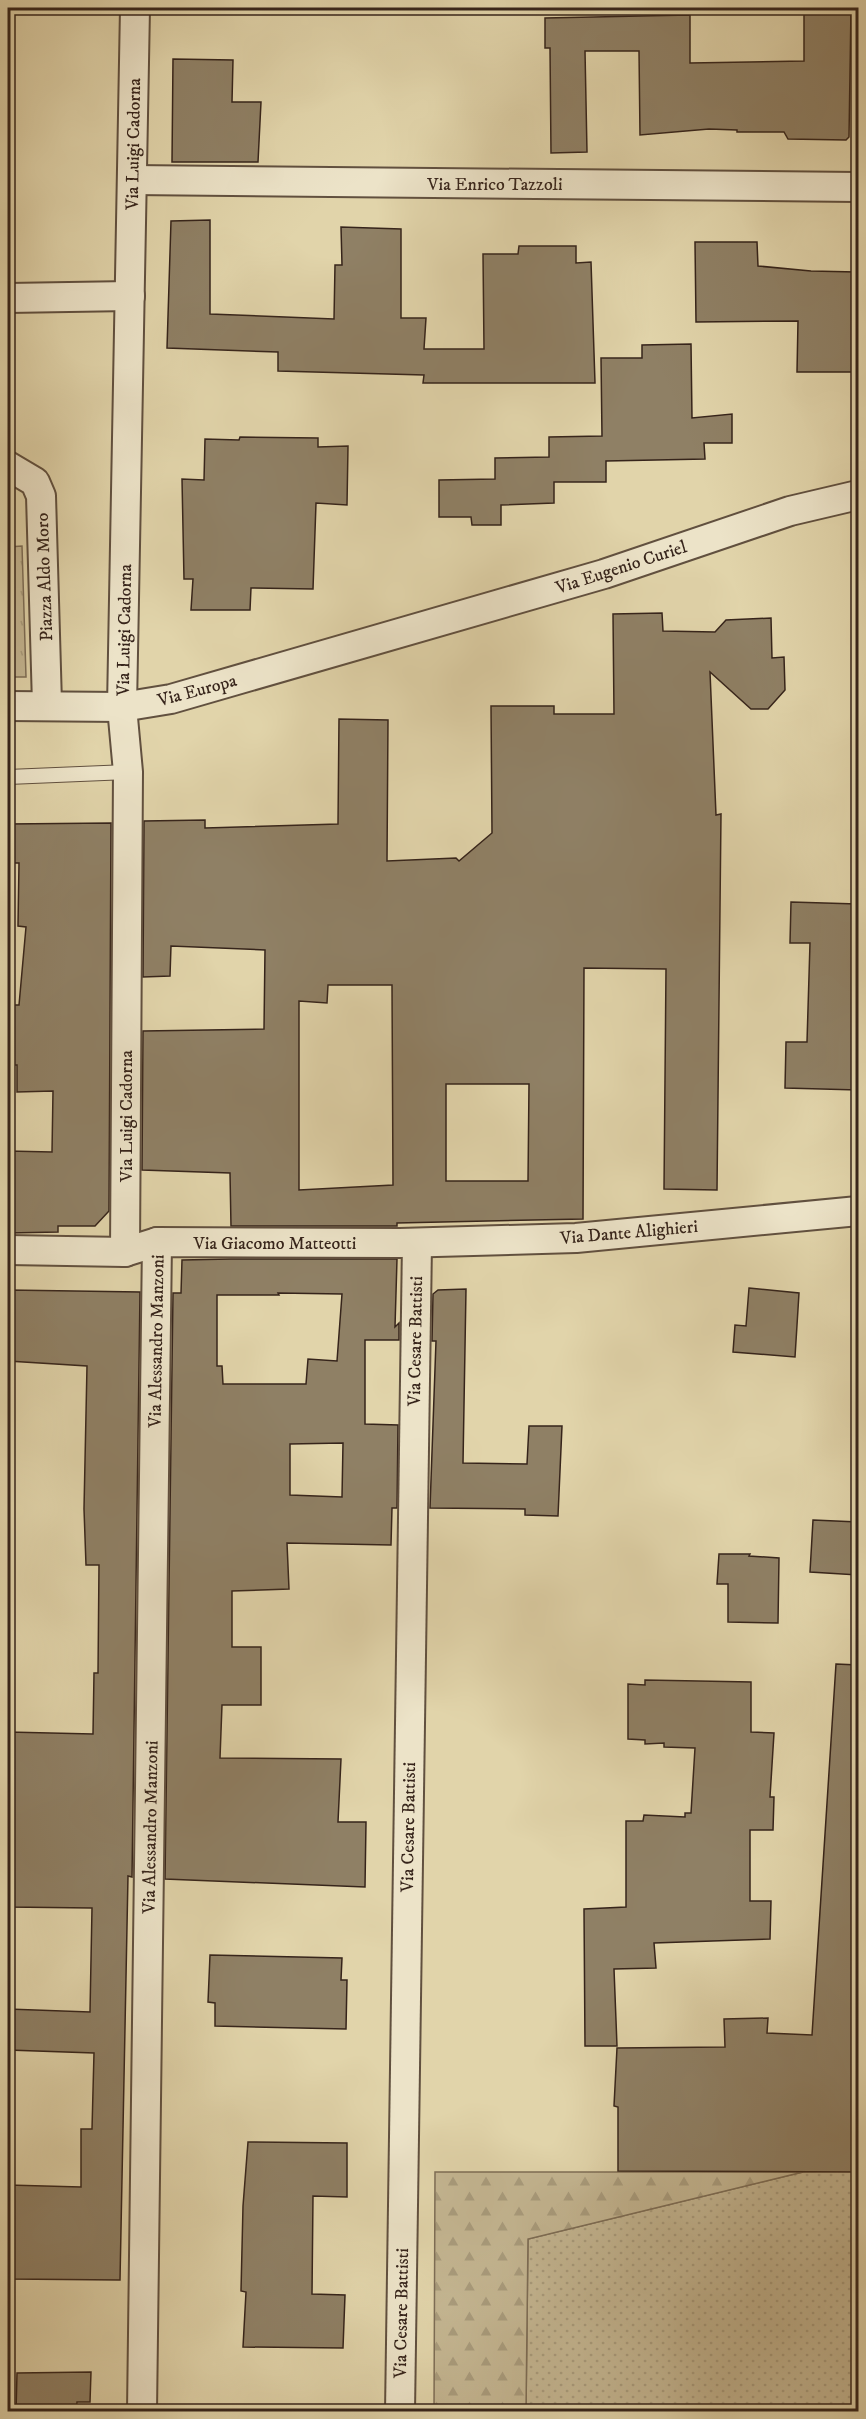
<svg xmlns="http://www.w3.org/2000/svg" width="866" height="2419" font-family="'IM FELL DW Pica',serif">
<defs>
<pattern id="grass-dots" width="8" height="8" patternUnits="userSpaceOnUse" patternTransform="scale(1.5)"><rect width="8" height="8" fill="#c4b692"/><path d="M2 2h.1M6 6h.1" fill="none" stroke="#a99c7d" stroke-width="1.8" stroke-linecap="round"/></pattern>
<pattern id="forest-firs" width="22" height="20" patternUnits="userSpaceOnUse" patternTransform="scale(1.5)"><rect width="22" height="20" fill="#c4b692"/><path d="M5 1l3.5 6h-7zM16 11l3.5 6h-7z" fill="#a99c7d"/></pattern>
<pattern id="park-tufts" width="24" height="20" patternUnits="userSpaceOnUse" patternTransform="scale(1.5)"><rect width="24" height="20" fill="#c4b692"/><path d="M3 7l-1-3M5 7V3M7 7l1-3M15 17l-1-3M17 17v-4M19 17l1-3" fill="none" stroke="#a99c7d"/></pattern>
</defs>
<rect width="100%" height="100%" fill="#e1d4aa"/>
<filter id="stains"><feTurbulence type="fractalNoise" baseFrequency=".00333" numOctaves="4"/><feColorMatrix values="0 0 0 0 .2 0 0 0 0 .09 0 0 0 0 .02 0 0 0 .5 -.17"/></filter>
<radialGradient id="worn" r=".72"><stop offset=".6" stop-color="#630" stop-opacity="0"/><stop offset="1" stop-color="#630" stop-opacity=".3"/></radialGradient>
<path fill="url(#grass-dots)" stroke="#7d6d56" stroke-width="1.5" d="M858,2171V2411L526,2412L528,2239L803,2172Z"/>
<path fill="url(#forest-firs)" stroke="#7d6d56" stroke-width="1.5" d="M435,2172H803L528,2239L526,2411L434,2412Z"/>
<path fill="url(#park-tufts)" stroke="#7d6d56" stroke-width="1.5" d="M22,546L26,677H8V547Z"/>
<g fill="#8f8065" stroke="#36241b" stroke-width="1.5" fill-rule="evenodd">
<path d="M804,8H851L849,137L846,140L788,139L784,132H737V130L709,129L640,135L639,51H585L587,152L551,153L550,48H545V18L690,15V63L804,61Z"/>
<path d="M173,59L233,60L232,102H261L258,162H172Z"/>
<path d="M210,220V314L285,317L334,319L335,265H342L341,227L401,229V318H426L424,349H484L483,254H518L519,246H576V263L591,262L595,383H423L424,375L278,371V352L167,348L171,221Z"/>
<path d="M695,242H757L758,266L811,271L856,272V372H797L798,321L696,322Z"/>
<path d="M691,344L692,418L732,414V443H704L705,459L606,461V482H554V503L501,505V525H472L471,517H439V480L495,479V458L549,457V437L602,436L601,358H642V345Z"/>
<path d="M240,437L318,438V447L348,446L347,505L316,503L313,589L251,588L250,610H191L193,579H184L182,479L204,480L205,439L239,440Z"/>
<path d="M662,613L663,631L715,632L726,620L771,618L772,658L784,657L785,690L768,709H751L710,672L716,815L721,814L717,1190L664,1189L666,969L584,968L583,1219L397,1223V1226H231L230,1173L142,1170L143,1031L264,1029L265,950L171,946L170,976L143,977L144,821L205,820V828L338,824L339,719L388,720L387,861L456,858L459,861L492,833L491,706H554V714H614L613,614ZM328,985H392L393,1185L299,1190V1001L327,1003ZM446,1084H529L528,1181H446Z"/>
<path d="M111,823L109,1211L95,1226H58V1232L8,1233V1151L52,1152L53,1091L17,1092V1065H8V1005H19L26,927L18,926L19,863H8V824Z"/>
<path d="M791,902L857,904L858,1090L785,1088L786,1042H807L810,943H790Z"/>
<path d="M231,1259H397L395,1327L399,1323V1340H365V1424L398,1425L397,1508H392L391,1545L287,1543L289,1589L232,1591V1647H261V1705H222L220,1758L341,1759L338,1822H366L365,1887L165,1879L173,1293H181L182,1260ZM278,1293L342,1294L337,1361L308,1359L306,1384H223L222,1366H217V1295H279ZM343,1443L342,1497L290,1495V1444Z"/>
<path d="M749,1288L799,1293L795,1357L733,1352L735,1325L746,1326Z"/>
<path d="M466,1289L463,1463L527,1464L529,1426H562L558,1516L525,1515V1509L430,1508L436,1341H432L433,1294L438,1290Z"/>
<path d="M8,1290L140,1292L132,1877L128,1876L120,2280L8,2279V2185L81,2187V2129H92L94,2053L8,2050V2009L90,2012L92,1908L8,1907V1732L93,1734L94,1673H98L99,1565H86L84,1509L87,1366L8,1361Z"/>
<path d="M813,1520L858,1522V1575L810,1572Z"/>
<path d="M719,1554H750L749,1556L779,1558L778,1623L728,1622V1584H717Z"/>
<path d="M836,1664L858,1665V2172L618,2171V2107L614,2106L617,2048L725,2047L724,2019L768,2018L767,2033L812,2035Z"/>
<path d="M645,1680L751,1682V1732L774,1733L770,1797H774L773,1830H750V1901H771L770,1939L654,1943L656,1968L614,1969L617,2046H585L584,1909L626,1907V1821H643L644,1815L685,1817V1813H691L695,1748L664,1747V1743L645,1744V1740L628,1739V1684L645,1685Z"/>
<path d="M210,1955L342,1958L341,1980H347L346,2029L215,2026V2003L208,2002Z"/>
<path d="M248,2142L347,2143V2197L313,2196L312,2294L345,2295L343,2348L243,2347L246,2292L241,2291L243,2206Z"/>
<path d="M91,2372L90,2402H77L76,2412H16L17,2373Z"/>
</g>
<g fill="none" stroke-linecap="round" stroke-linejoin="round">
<g stroke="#61503f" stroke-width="16">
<path id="service" d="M8,777L128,772"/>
</g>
<g stroke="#61503f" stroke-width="32">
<g id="minor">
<path d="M132,180L858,187"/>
<path d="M8,298L130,296"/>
<path d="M8,466L35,482L41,496L47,704"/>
<path d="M8,706L122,707L171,699L604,574L790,511L858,495"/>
<path d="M8,1250L125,1252L157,1242L400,1243L576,1238L858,1211"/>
<path d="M125,1252L128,772L122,707L135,8"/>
<path d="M142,2412L157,1242"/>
<path d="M400,2412L417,1243"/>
</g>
</g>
<use href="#service" stroke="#ece3c8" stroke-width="14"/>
<use href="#minor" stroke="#ece3c8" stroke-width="28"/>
</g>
<g text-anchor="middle" stroke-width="4.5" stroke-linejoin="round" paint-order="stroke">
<g font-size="18" fill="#36241b" stroke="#ece3c8">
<text transform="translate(133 144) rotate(-89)" y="6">Via Luigi Cadorna</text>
<text x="495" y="190">Via Enrico Tazzoli</text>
<text transform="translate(621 567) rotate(-18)" y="6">Via Eugenio Curiel</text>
<text transform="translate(44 577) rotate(-92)" y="6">Piazza Aldo Moro</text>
<text transform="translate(124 630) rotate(-89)" y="6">Via Luigi Cadorna</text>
<text transform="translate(197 690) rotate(-15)" y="6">Via Europa</text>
<text transform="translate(126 1116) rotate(-90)" y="6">Via Luigi Cadorna</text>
<text transform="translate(629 1232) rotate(-5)" y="6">Via Dante Alighieri</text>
<text x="275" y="1249">Via Giacomo Matteotti</text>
<text transform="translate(156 1341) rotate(-89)" y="6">Via Alessandro Manzoni</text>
<text transform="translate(415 1341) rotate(-89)" y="6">Via Cesare Battisti</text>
<text transform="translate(150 1827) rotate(-89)" y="6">Via Alessandro Manzoni</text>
<text transform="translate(408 1827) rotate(-89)" y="6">Via Cesare Battisti</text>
<text transform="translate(401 2313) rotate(-89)" y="6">Via Cesare Battisti</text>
</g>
</g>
<rect width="866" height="2419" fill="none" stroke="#e1d4aa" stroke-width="30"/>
<rect x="9" y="9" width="848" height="2401" fill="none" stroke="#36241b" stroke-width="3"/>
<rect x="15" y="15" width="836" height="2389" fill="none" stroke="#36241b" stroke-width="1.5"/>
<rect width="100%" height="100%" filter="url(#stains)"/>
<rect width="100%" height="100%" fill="url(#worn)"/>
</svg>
